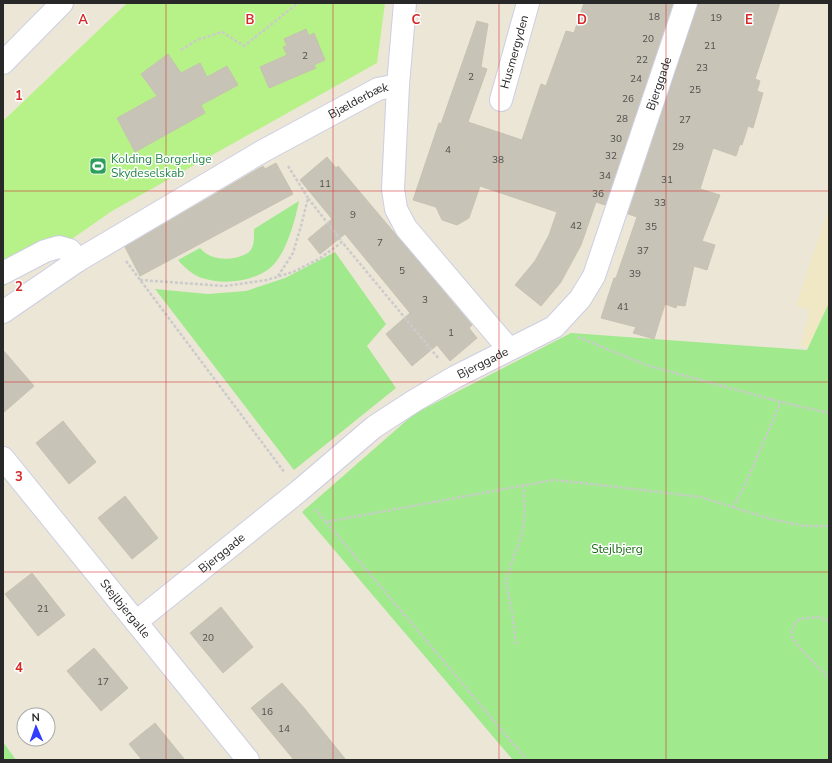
<svg xmlns="http://www.w3.org/2000/svg" width="832" height="763" font-family="'Nunito Sans',sans-serif">
<rect width="100%" height="100%" fill="#ece6d7"/>
<path fill="#f0e8c4" d="M829,207V355L801,346L810,310L796,306Z"/>
<g fill="#a0e98d">
<path d="M299,201C295,221 286,255 270,268C253,282 223,285 202,278C194,276 184,267 178,260L200,248C202,250 205,253 207,254C217,261 239,260 249,252C255,247 254,236 254,229Z"/>
<path d="M335,252L386,324L367,346L396,388L294,470L155,289L208,294L246,291L285,278Z"/>
<path d="M829,304V760H513L302,512L414,414L571,333L807,350L828,305Z"/>
<path d="M3,742L16,760H3Z"/>
</g>
<path fill="#b6f287" d="M127,3H385L377,63L112,211L3,287V121Z"/>
<g fill="#c7c3b7" stroke="#c7c2b1">
<path d="M584,3H673L605,205L596,202L581,245L561,282L541,306L515,285L535,261L549,235L557,212L480,186L469,218L457,225L442,220L436,207L413,200L439,123L441,124L477,21L488,24L481,67L487,69L468,122L522,140L541,84L546,86L566,31L574,33Z"/>
<path d="M698,3H780L755,79L760,81L757,91L763,93L753,128L748,126L742,145L740,144L736,156L713,148L700,189L720,195L702,241L715,245L707,270L694,266L685,306L677,305L676,308L665,304L654,339L633,333L636,327L601,318L614,278H616L637,217L628,214Z"/>
<path d="M306,29L309,36L314,33L325,60L314,65L316,68L269,88L260,67L287,55L283,47L287,46L284,39Z"/>
<path d="M168,54L181,73L200,63L207,77L227,66L238,85L201,105L205,113L135,152L117,118L157,96L141,74Z"/>
<path d="M327,157L336,168L338,166L472,325L469,328L477,338L450,361L437,345L412,366L386,334L410,313L345,234L320,254L308,239L332,219L300,180Z"/>
<path d="M276,163L293,194L140,276L125,247L263,166L265,169Z"/>
<path d="M3,350L34,386L3,413Z"/>
<path d="M63,421L96,462L69,484L36,443Z"/>
<path d="M125,496L158,538L132,559L98,518Z"/>
<path d="M32,573L65,615L38,636L5,594Z"/>
<path d="M221,607L253,647L223,673L190,633Z"/>
<path d="M94,648L128,688L101,711L67,671Z"/>
<path d="M282,683L305,709L346,760H294L251,708Z"/>
<path d="M155,723L185,760H142L129,744Z"/>
</g>
<g fill="none" stroke-linecap="round" stroke-linejoin="round">
<g stroke="#cccee3" stroke-width="24">
<g id="minor">
<path d="M405,3L398,85L393,189L396,209L406,228L509,349"/>
<path d="M3,63L62,3"/>
<path id="s1" d="M501,100L528,3"/>
<path d="M3,273L45,251L59,247L70,250L77,261"/>
<path id="s2" d="M3,312L77,261L263,151L378,89L398,85"/>
<path id="s3" d="M3,458L248,760"/>
<path id="s4" d="M136,622L299,491L374,427L414,401L455,377L554,327L580,299L594,276L686,3"/>
</g>
</g>
<g stroke="#cbcbcb" stroke-width="2.5" stroke-dasharray="3 2" stroke-linecap="butt">
<path d="M181,50L197,40L222,32L244,46L298,3"/>
<path d="M288,166L308,198"/>
<path d="M126,261L285,473"/>
<path d="M278,276L293,253L301,226L308,198L342,242"/>
<path d="M140,280L225,286L267,280L293,272L319,259L342,242L439,359"/>
<path d="M578,337L646,365L781,402L829,413"/>
<path d="M733,508L745,485L781,402"/>
<path d="M315,509L326,522L553,480L583,483L701,497L771,519L805,526H829"/>
<path d="M326,522L527,760"/>
<path d="M829,621L818,617L800,619L796,622L791,631L792,637L799,647L829,679"/>
<path d="M516,644L512,611L506,582L513,559L522,534L525,513L523,485"/>
</g>
<use href="#minor" stroke="#fff" stroke-width="22"/>
</g>
<path fill="none" stroke="#d62828" stroke-width="1" stroke-opacity="0.55" d="M166,3V760M333,3V760M499,3V760M666,3V760M3,191H829M3,382H829M3,572H829"/>
<defs>
<g id="stadium-square" transform="scale(0.9)"><rect x="-9" y="-9" width="18" height="18" rx="4" fill="#2e9e5b" stroke="#fff"/><path d="M0-5a6.5 5 0 1 0 0 10a6.5 5 0 1 0 0-10ZM-3.5-1.8h7v3.6h-7Z" fill="#fff"/></g>
</defs>
<g fill-rule="evenodd">
<use href="#stadium-square" x="98" y="166"/>
</g>
<g text-anchor="middle" stroke-width="3" stroke-linejoin="round" paint-order="stroke">
<g font-size="10" fill="#504f4c">
<text x="654" y="20">18</text>
<text x="716" y="21">19</text>
<text x="648" y="42">20</text>
<text x="710" y="49">21</text>
<text x="305" y="59">2</text>
<text x="642" y="63">22</text>
<text x="702" y="71">23</text>
<text x="471" y="80">2</text>
<text x="636" y="82">24</text>
<text x="695" y="93">25</text>
<text x="628" y="102">26</text>
<text x="622" y="122">28</text>
<text x="685" y="123">27</text>
<text x="616" y="142">30</text>
<text x="678" y="150">29</text>
<text x="448" y="153">4</text>
<text x="611" y="159">32</text>
<text x="498" y="163">38</text>
<text x="605" y="179">34</text>
<text x="667" y="183">31</text>
<text x="325" y="187">11</text>
<text x="598" y="197">36</text>
<text x="660" y="206">33</text>
<text x="353" y="218">9</text>
<text x="576" y="229">42</text>
<text x="651" y="230">35</text>
<text x="380" y="246">7</text>
<text x="643" y="254">37</text>
<text x="402" y="274">5</text>
<text x="635" y="277">39</text>
<text x="425" y="303">3</text>
<text x="623" y="310">41</text>
<text x="451" y="336">1</text>
<text x="43" y="612">21</text>
<text x="208" y="641">20</text>
<text x="103" y="685">17</text>
<text x="267" y="715">16</text>
<text x="284" y="732">14</text>
</g>
<g font-size="12" fill="#282828" stroke="#fff">
<text dy="4" stroke="none"><textPath href="#s1" startOffset="50">Husmergyden</textPath></text>
<text dy="4" stroke="none"><textPath href="#s4" startOffset="782">Bjerggade</textPath></text>
<text dy="4" stroke="none"><textPath href="#s2" startOffset="414">Bjælderbæk</textPath></text>
<text dy="4" stroke="none"><textPath href="#s4" startOffset="434">Bjerggade</textPath></text>
<text dy="4" stroke="none"><textPath href="#s4" startOffset="110">Bjerggade</textPath></text>
<text dy="4" stroke="none"><textPath href="#s3" startOffset="194">Stejlbjergalle</textPath></text>
</g>
<g font-size="12" fill="#27864d" stroke="#fff" text-anchor="start">
<text x="111" y="163">Kolding Borgerlige<tspan x="111" dy="14">Skydeselskab</tspan></text>
</g>
<g font-size="12" fill="#186b12" stroke="#fff">
<text x="617" y="553">Stejlbjerg</text>
</g>
</g>
<g font-size="13" text-anchor="middle" font-weight="bold" fill="#d62828" stroke="#fff" stroke-width="3" stroke-linejoin="round" paint-order="stroke">
<text x="83" y="24">A</text>
<text x="250" y="24">B</text>
<text x="416" y="24">C</text>
<text x="582" y="24">D</text>
<text x="749" y="24">E</text>
<text x="19" y="100">1</text>
<text x="19" y="291">2</text>
<text x="19" y="481">3</text>
<text x="19" y="672">4</text>
</g>
<rect width="832" height="763" fill="none" stroke="#282828" stroke-width="8"/>
<g transform="translate(36 727) rotate(358)"><circle r="19" fill="#ffffff" stroke="#a9a9a9"/>
<path d="M0-3L7 15L0 10L-7 15Z" fill="#313cff"/>
<text y="-6" font-size="11" font-weight="bold" text-anchor="middle" fill="#282828">N</text>
</g>
</svg>
